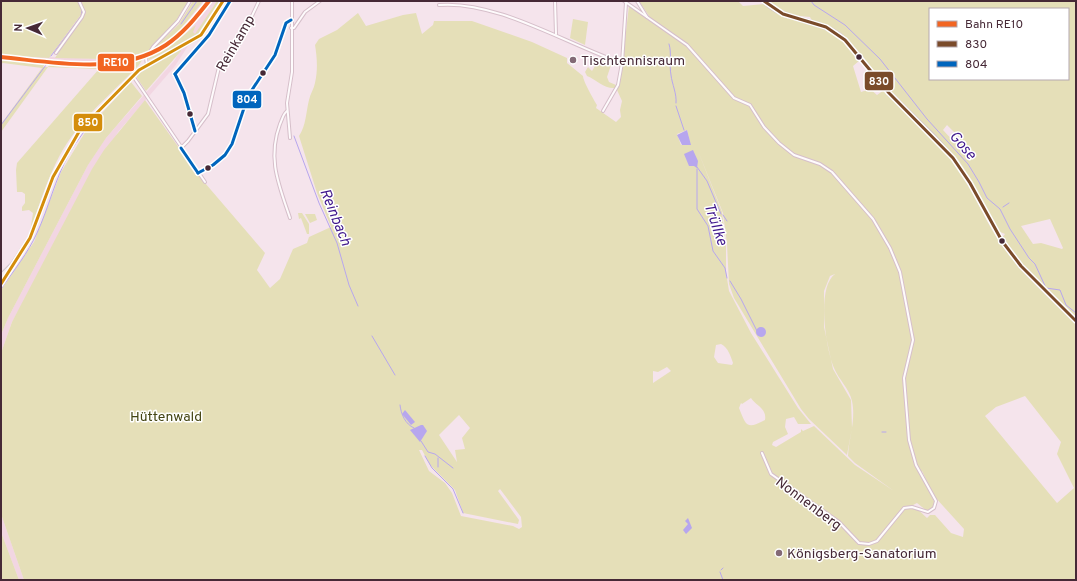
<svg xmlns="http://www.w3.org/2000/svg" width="1077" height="581" font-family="Overpass,sans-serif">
<rect width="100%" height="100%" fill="#f5e4ec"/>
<g fill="#f2d6e2">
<path d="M203,1H217L175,66L118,132L12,322L1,353V335L8,318L88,165L106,138L174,61L195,26L169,47L144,58L128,62L102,65L50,63L1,59V55L103,59L146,53L176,35Z"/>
<path d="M1,514L24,580H19L1,532Z"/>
</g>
<g fill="#e5dfb8" fill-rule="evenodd">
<path d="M1,1H79L83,12L49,58L1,55Z"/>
<path d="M80,1H189L175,22L146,53L103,59L55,58L84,13Z"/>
<path d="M193,1H203L176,35L152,50L179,24Z"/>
<path d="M217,1H220C213,10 209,22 202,31C192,40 163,54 149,60L148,58L149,56L169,47L196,25L193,32L195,34Z"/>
<path d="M639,1H738L743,6L764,4L783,17L827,29L838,36L859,61L853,66L861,92L870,89L877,95L884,90C907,112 933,134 952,160C971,185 982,215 999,241C1020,272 1048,298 1076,323V580H24L1,514V353L12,322L92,169L104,150L145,100L199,176L265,253L257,270L270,288L280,279L293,249L307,243L309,237L331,227L317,193L299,136C306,126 306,112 309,100C310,94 314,89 315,83C318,70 317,57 315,45L319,39L337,30L358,13L366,26L403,15L416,13L422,34L433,25L434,21H472L532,42L567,58V63L583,76C583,81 594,100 597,105L596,108L616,122L621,117L620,110L622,101L617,90L622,67L629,5L648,20L651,19ZM687,130L690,143L681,145L677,134ZM698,151L723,213L727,244L729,284L734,298L801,409L809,419L847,455L852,428L851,400L833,369L824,327V291L830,276L835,274C816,288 826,349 834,368C839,380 849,388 852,401C856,420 849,437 848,456L855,463L894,491L855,465L814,426L803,431L801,429V432L776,447L772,445L773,442L788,434L785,427L786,419L794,417L798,424H811L798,408L751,333L729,291L726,272V245L722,212ZM721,344C728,347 731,357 733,363L732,365L718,363L714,357L716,345ZM667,367L671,371L653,383V371L658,372ZM1025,396L1061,442L1057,454L1074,488L1057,503L985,416L996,407ZM751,398C756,406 767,408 765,420C747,430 746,426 739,408L741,403L742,404ZM459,415L470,428L462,438L465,449L455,450L457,462L439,435ZM419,450H422L430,465L455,490L463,513L518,524L519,520L498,491L500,489L521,517L522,527L519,529L513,526L461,516L452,493L445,483L429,471ZM922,471L934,496L964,529L963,537L951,533L935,515H930L927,518L913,505L917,503L927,511L932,509L935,503L920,473Z"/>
<path d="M772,1H1076V319C1049,294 1023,269 1002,238L1005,234L998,231L978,195L936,137L896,99L873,72L864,58L841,33L829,26L812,21L810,17L789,15L769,5ZM930,9H1068V79H930ZM947,125L960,138L955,143L943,130ZM1050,219L1063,248L1062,249L1041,243L1033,244L1021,226Z"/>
<path d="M573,19L588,22L585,45L570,38Z"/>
<path d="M179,48L181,51L146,91L137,78V75Z"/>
<path d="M601,56L611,65L607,77L609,82L616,85L615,88C604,89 597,80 587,76L585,72L588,67L592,71Z"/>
<path d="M144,57L139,65C118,87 94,107 75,132C52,161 42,198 30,232L33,213L29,210L22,211V207L25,203V194L22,192H17L16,170L17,163L99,69L48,67L1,132V124L42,68L3,63L1,64V59L47,62L43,67H48L50,63L102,65Z"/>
<path d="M131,82L142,96L106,138L88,165L8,318L1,335V290L34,242L61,172L87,129Z"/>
<path d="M298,213H302L309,224V234H307L301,218L299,219Z"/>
<path d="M305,214H315L317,220L310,223Z"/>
<path d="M1,532L19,580H1Z"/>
</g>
<g fill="#b7a6ee">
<path d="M687,130L691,145H682L677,135Z"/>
<path d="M693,150L698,161L697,168L694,166H689L684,154Z"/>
<circle cx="761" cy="332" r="5"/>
<path d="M405,410L415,422L411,425L402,414Z"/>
<path d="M421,425H423L427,431L420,442L410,430Z"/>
<path d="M688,518L692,528L686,534L683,530L688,524L685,521Z"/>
</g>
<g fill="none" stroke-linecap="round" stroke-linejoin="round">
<g stroke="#b7a6ee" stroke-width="1">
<path d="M811,1L814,5L845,25L880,59L927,119L968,164L979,182L987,198L1000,209L1010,229L1029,258L1035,264L1046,288L1060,290L1066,305L1076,313"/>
<path d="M181,24L197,1"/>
<path d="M669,44C672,53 669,65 671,75C672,84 677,94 676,103"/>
<path d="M51,56L81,16L82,11"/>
<path d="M676,106L684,130"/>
<path d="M1,125L46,65"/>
<path d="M294,136L319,203L337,243L349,285L358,306"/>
<path d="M697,167L707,181L721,214"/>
<path d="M697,169V209L708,226L713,251L725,268L727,278"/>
<path d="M1003,207L1009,203"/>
<path d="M723,215L727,221"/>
<path d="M730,281L741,299L757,331"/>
<path d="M1,289C14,270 28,253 37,233C49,207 55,179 69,154C85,126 108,105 130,82"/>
<path d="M372,336L395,375"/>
<path d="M400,405C401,414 405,424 414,428"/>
<path d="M882,432H886"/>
<path d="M421,441L428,452L435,454L453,468"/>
<path d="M425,456L432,468L453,489L463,513"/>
<path d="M438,458V467"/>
<path d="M721,570L723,568"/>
<path d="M720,572L723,580"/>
</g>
<g stroke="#d6bfca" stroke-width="4">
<g id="minor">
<path d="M555,1L556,34"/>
<path d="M624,1L687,45L734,98L750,105L764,127L779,143L794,155L820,164L832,172L873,219L890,248L900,272L904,293L913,340L904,378L909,440L916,465L936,501L934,508L928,512L912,507L904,508L877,541L869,544L859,543L839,522L771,474L762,453"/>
<path d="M637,1L647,17"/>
<path d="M439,5C497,0 568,45 622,63"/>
<path d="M291,28H294L305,12L320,1"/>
<path d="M56,53L82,17L84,12L79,1"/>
<path d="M147,65L146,58L153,47L178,21L190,1"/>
<path d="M133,76L205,182"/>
<path d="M287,111C283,114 282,120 280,124C267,159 279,185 290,218"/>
<path d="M603,111L618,85L622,63L626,3"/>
<path d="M195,131L184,93L175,74L209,35L230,1"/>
<path d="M290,138L287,103L292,72V1"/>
<path d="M181,148L188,141L208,114L219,67L251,18L259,1"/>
<path d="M198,173L213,165L225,155L232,144L248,96L275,55L286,23L291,20"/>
</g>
</g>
<g stroke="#cfc3c8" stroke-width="5.5">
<g id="primary">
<path d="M764,1C787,24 822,17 845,40L889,93L935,138L953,158L970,183L1002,241L1021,266L1076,321"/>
<path d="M1,276L13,264L30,238L53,177L80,130L139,70L201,35L223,1"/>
<path d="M1,284L11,267"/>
</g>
</g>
<use href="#minor" stroke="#fefbfc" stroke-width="2"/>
<use href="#primary" stroke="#f6eef2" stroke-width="3.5"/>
<g stroke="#fff" stroke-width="6">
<path id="bus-1" d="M764,1L783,14L826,27L845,40L889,93L953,158L970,183L1002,241L1021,266L1076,321"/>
</g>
<g stroke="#fff" stroke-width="6">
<g id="bus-2">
<path d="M175,74L209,35L230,1"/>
<path d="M175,74L184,93L195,131"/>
<path d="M181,148L198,173"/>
<path d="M198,173L213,165L225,155L232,144L248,96L275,55L286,23L291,20"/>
</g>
</g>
<g stroke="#fff" stroke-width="6">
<path id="bus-3" d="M1,284L30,238L53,177L80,130L139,70L201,35L223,1"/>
</g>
<use href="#bus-1" stroke="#7a4b2a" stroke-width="3"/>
<use href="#bus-2" stroke="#0065bd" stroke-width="3"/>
<use href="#bus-3" stroke="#d48d0b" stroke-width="3"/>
<g stroke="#fff" stroke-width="7">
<path id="rail-1" d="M1,57C53,62 119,76 166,45C184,33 196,17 209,1"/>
</g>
<use href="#rail-1" stroke="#f26522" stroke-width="4"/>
</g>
<g fill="#462936" stroke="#fff" stroke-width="1.5">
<circle cx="859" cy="57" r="3.5"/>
<circle cx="263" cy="73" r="3.5"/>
<circle cx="190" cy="114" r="3.5"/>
<circle cx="208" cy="168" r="3.5"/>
<circle cx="1002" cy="241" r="3.5"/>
</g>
<g fill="#836a76" stroke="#fff" stroke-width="1.5">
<circle cx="573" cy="60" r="4"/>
<circle cx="779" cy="553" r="4"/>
</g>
<g text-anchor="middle" stroke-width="3" stroke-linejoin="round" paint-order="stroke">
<g font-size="14" fill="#462936" stroke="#fff">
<text transform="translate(235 43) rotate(-60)" y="5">Reinkamp</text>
<text transform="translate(809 503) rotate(37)" y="5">Nonnenberg</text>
</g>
<g font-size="14" fill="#462936" stroke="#fff" text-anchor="start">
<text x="581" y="65">Tischtennisraum</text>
<text x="787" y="558">Königsberg-Sanatorium</text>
</g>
<g font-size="14" fill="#434412" stroke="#fff">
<text x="166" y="421">Hüttenwald</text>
</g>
<g font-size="15" font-style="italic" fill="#40188c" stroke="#fff">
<text transform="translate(963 145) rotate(49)" y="5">Gose</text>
<text transform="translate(336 217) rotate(68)" y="5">Reinbach</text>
<text transform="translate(716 224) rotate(71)" y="5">Trüllke</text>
</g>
</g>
<g stroke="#fff" stroke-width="1.5">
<rect x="97" y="53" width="38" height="19" rx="4" fill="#f26522"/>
<rect x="864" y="71" width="30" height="20" rx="4" fill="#7a4b2a"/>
<rect x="232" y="90" width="30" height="19" rx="4" fill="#0065bd"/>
<rect x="73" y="113" width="30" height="19" rx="4" fill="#d48d0b"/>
</g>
<g font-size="11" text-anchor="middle" font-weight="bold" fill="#fff">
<text x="116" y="66">RE10</text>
<text x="879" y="85">830</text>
<text x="247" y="103">804</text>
<text x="88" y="126">850</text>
</g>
<rect width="1077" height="581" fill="none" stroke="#462936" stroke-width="4"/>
<rect x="929" y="8" width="140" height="72" fill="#ffffff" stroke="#b5a9af"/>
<rect x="937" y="21" width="20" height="6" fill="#f26522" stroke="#b5a9af"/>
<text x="965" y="28" font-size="12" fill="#462936">Bahn RE10</text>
<rect x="937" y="41" width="20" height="6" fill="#7a4b2a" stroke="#b5a9af"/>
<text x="965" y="48" font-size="12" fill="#462936">830</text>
<rect x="937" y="61" width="20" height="6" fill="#0065bd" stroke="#b5a9af"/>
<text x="965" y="68" font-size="12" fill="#462936">804</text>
<g transform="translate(28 28) rotate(272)" stroke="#ffffff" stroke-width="3" paint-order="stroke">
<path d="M0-3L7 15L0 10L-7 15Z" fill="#462936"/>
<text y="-6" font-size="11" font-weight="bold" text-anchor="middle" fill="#462936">N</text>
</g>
</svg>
